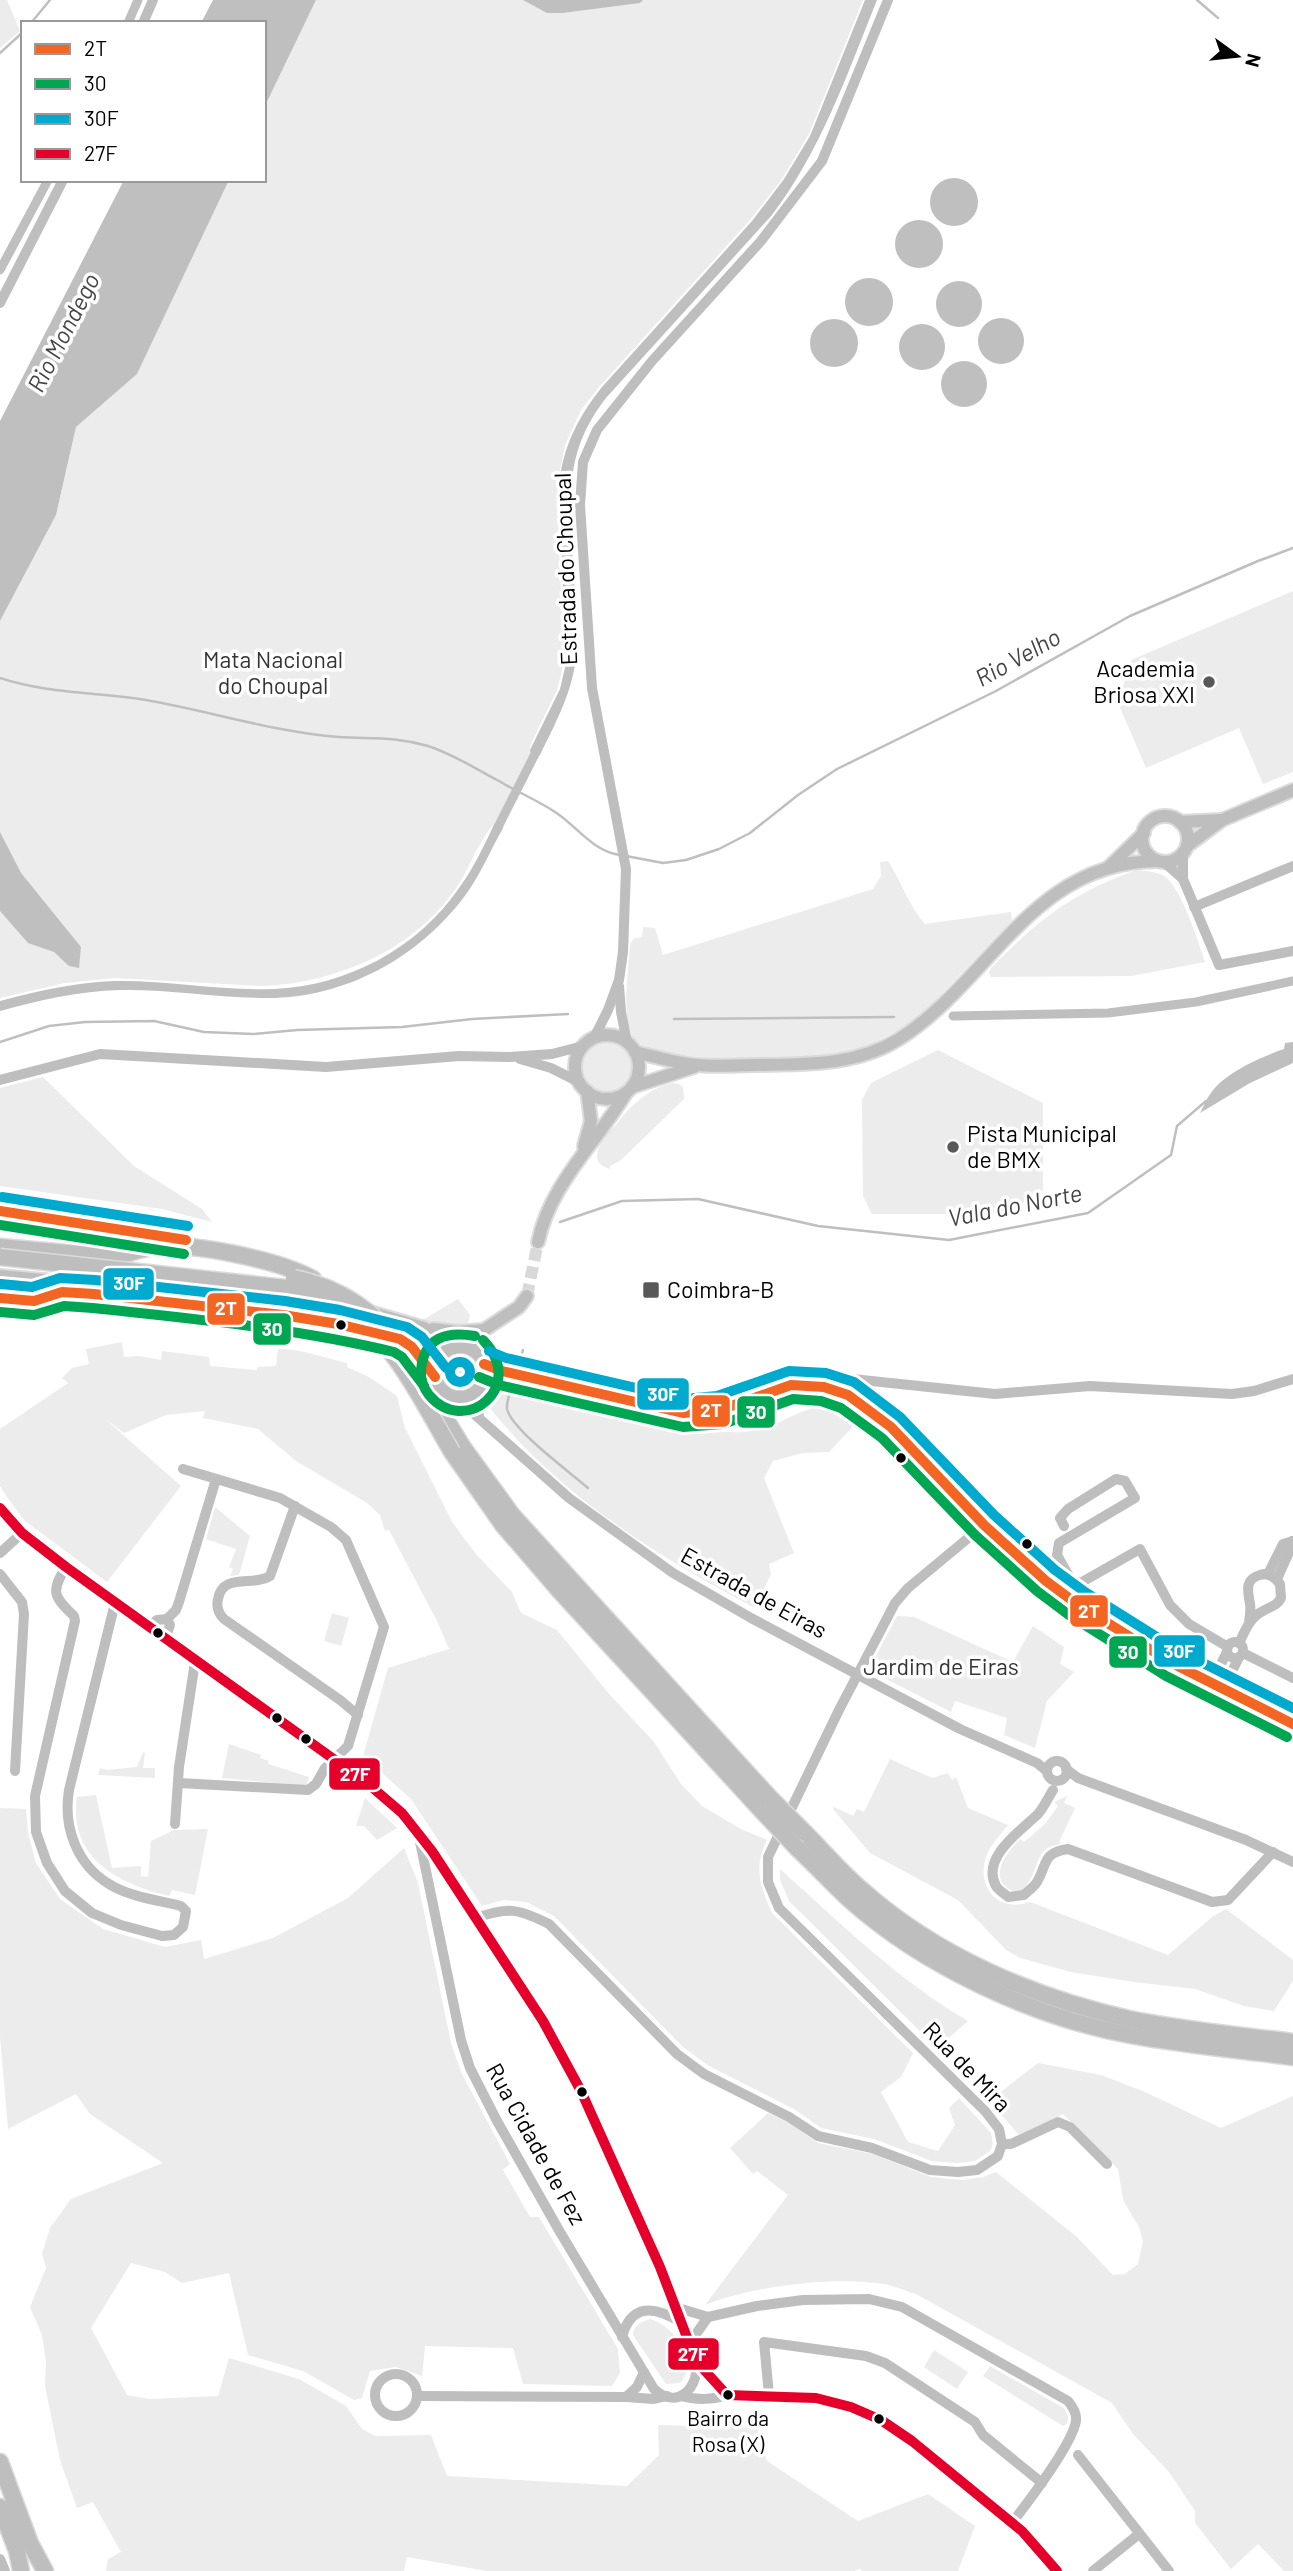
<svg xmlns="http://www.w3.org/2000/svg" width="1293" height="2571" font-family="Barlow,sans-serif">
<rect width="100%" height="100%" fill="#fff"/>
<g fill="#ececec">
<path d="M0,0H7L20,31L0,48Z"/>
<path d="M316,0H863L809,134L780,182L750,220L600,386L581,410L565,445L559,476L557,499L564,663L557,690L530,746L531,757L499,819C481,835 473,861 460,882C418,949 338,983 262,986L115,978L65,983L0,998V621L56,515L76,427L137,374L229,180H264V108Z"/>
<path d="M1293,591V772L1263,784L1239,728L1146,768L1118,703L1131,660Z"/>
<path d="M888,861C901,881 909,906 925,924L1011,912L1012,920L938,998L908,1025L854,1053L808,1058L725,1060L665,1053L645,1049L632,1036L627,1021L626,997L630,945L633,939L642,937L643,927L655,928L663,955L873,889L881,876L880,862Z"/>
<path d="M1136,870C1145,871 1155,871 1164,876C1181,887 1198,941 1205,962L1131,976L991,977L989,972L991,968C1038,920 1072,893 1136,870Z"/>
<circle cx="608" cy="1068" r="26"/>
<path d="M938,1050L1043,1103V1190L1006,1214H872L863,1196L862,1100L871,1083Z"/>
<path d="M43,1077L134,1166L202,1209L212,1222L162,1209L0,1186V1088Z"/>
<path d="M672,1083L679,1084L683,1087L684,1099L620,1161L610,1166V1169C588,1163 599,1145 608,1131C615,1128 618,1121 624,1115C637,1100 652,1088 672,1083Z"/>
<path d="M458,1299L470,1315L468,1323L445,1328L421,1321Z"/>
<path d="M122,1342L124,1357L139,1356L161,1360L162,1351L209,1357L210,1366L257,1370V1367L276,1366L278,1349C299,1348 325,1358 347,1363V1367L369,1377L397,1396L405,1428L452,1522L476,1554L512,1592L521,1613L557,1630L610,1695L654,1742L681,1784L702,1806L741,1829L767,1840C753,1868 760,1886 772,1913L913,2053L901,2077L881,2092L908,2142L938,2151L955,2125L949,2108L959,2098L991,2133L993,2144L990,2151L975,2161L958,2163L932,2161L874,2139L821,2128L794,2109L709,2066L683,2047L554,1916L526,1902L503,1900L482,1906L411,1799L363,1756L388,1668L449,1649L437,1621L389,1530L385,1531L380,1515L367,1503L296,1461L258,1429L203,1418L205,1411L166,1415L124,1433L104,1418L181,1486L107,1582L25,1521L7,1497L0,1486V1429L68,1383L62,1378L72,1368L89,1364L86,1349Z"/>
<circle cx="461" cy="1373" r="18"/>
<path d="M501,1380L708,1430C725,1432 740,1434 757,1430C803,1417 806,1396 860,1413V1419L829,1452L803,1453L773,1461L764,1478L794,1553L769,1564L771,1574L755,1608C658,1557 559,1495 490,1408L492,1386Z"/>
<path d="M215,1507L250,1536L239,1575L230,1576L233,1569L229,1567L236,1549L206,1539Z"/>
<path d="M332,1613L349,1618L341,1646L324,1641Z"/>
<path d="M897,1616L914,1617L1013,1662L1033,1626L1064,1647L1060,1664L1074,1672L1047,1701L1035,1748L1004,1735L1007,1718L955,1701L951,1712L886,1679L874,1668L877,1654Z"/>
<path d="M229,1744L261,1755L260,1758L269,1761L268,1764L309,1777L306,1786L222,1778Z"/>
<path d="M143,1752L145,1753L143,1768H155V1778L98,1775L100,1768L107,1770L137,1767Z"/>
<path d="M890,1759L932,1778L948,1773L952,1780L956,1777L968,1808L1008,1825C1002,1833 993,1842 988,1852C974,1883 995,1914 1030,1902L1168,1955L1212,1917L1226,1909L1293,1960V1981L1274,2011L1244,2006L1195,1989L1134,1982L1071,1972L1020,1958L1006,1950L958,1900L870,1853L833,1809L834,1807L853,1816L857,1809L864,1812Z"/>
<path d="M96,1795L112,1868L141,1866V1876L148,1877L151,1841L174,1830L208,1829L195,1895L172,1890L169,1896C119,1884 68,1858 77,1797Z"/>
<path d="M1067,1796L1064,1803L1075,1808L1059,1842L1061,1844C1054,1845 1047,1847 1042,1853C1034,1864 1028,1907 1005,1886C1002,1883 1001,1881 1000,1877C998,1863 1011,1848 1020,1839L1024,1842L1045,1824L1058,1806L1054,1802Z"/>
<path d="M365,1798L397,1828L377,1840L364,1826H356Z"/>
<path d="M0,1808L26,1809L28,1833L36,1863L60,1899L103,1929L165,1947L201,1940L204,1959L273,1938L348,1898L404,1848L418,1883L451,2043L461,2072L510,2164L503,2170L530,2217H539L618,2349L620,2373L612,2386L523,2384L513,2348L425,2346L422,2376L396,2367L370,2371L362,2398L354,2400L303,2371L248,2355L229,2273L182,2283L165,2272L131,2263L91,2328L127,2395L149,2399L218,2396L229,2358L299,2379L346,2406L362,2429L375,2436L431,2435L447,2476L627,2486L659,2455L658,2425L757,2428L767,2461L858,2521L928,2494L975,2526L958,2571H861V2569L853,2571H487L407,2557L404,2571H106L108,2559L121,2552L93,2502L77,2508L60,2460L45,2386L46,2362L42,2335L30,2307L46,2268L42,2254L50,2228L71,2199L163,2163L90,2114L76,2094L8,2129L0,2037Z"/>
<path d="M780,1869C840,1923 898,1980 968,2021L937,2048L789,1901L780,1880Z"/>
<path d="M1038,2063L1101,2075L1145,2092L1221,2128L1293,2096V2571H1284L1258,2544L1231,2569L1195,2523V2511L1169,2472L1133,2434L1112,2403L916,2294C905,2291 895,2286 884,2284C833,2276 753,2286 705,2305L788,2195L757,2171L753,2174L730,2148L768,2113L789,2123L818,2143L873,2154L931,2177L962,2180L983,2177L996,2172L1077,2237L1113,2275L1125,2274L1138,2264L1143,2241L1139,2227L1123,2200L1118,2169L1063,2114L1019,2135L989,2101Z"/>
<path d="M650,2319C673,2325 700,2362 680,2383L666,2384L633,2335C633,2325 641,2322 650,2319Z"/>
<path d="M934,2350L968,2372L957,2389L924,2367Z"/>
<path d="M990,2366L1064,2408L1068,2417L1067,2424L1063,2426L983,2376Z"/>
</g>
<g fill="#bfbfbf">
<path d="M213,0H316L264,108V23H201Z"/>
<path d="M523,0H643L640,3L562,13H547Z"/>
<path d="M865,0H877C847,75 821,150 772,215L606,398C567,448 569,490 572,550C574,581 576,611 577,641C577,684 558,718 540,755L535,759L531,757L530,750L560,689L566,663L559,487C562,448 578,417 602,387L752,221L784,179L810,136Z"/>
<circle cx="954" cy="202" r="24"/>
<path d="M124,180H229L137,374L76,427L56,515L0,621V421Z"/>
<circle cx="919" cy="244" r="24"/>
<circle cx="869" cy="302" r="24"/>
<circle cx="959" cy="304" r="23"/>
<circle cx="1001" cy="341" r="23"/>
<circle cx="834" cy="343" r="24"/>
<circle cx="922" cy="347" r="23"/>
<circle cx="964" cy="384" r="23"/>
<path d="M499,820L503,822V828C490,851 480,876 464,897C418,958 345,998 268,998C219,998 169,989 120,990C79,991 40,1000 0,1011V1001C38,991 76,982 115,981C168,980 221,991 274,989C347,986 418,948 459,888C474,868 484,845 495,823Z"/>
<path d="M0,832L21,873L81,947L79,968L69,966L54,952L28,943L0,911Z"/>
<path d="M1293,1042V1063L1250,1083L1200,1113C1204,1106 1206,1099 1211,1093C1224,1073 1263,1056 1284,1049L1285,1043Z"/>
</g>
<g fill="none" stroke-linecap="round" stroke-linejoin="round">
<g stroke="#bfbfbf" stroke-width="2.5">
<path d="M1197,0L1218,18"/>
<path d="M31,23L50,0"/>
<path d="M0,53L23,32"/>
<path d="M0,678C48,694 97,692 146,700C210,711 273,732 339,737C371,739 395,736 428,746C453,754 476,769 499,781C517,792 537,800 555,812C577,826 592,851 620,855"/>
<path d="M626,856L663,863L686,860L719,849L750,833L798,795L837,769L996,691L1130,616L1258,561L1293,548"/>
<path d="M674,1019L894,1017"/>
<path d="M0,1042L49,1026L85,1022L154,1021L204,1032L253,1034L297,1030L402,1027L472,1019L568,1014"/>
<path d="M560,1222L622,1201L698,1199L818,1226L949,1240L1088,1213L1171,1155L1177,1126L1206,1101"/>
<path d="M517,1371L523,1350"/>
<path d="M515,1378C512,1387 506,1400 507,1409C511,1429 571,1473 588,1488"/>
</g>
<g stroke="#bfbfbf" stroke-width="9">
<path d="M128,23L138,0"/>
<path d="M0,270L48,180"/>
<path d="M497,829L538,748"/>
<path d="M953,1016L1108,1013L1196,1002L1293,981"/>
</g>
<path stroke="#d9d9d9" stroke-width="12" stroke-dasharray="12 6" stroke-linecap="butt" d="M527,1296L538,1242"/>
<g stroke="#dbdbdb" stroke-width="16">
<g id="major">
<circle cx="1165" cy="839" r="23"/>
<path d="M1180,822L1222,820"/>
<path d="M1187,846L1222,820L1293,790"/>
<path d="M1109,867L1144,833"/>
<circle cx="607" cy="1067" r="32"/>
<path d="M635,1052C656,1057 676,1063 697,1065C716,1067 736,1065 756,1065C805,1064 856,1066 899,1039C991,981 1032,861 1158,861"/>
<path d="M632,1087L694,1067"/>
<path d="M584,1146L591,1121L587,1091"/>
<path d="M538,1242C550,1184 597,1142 626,1093"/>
<path d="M0,1276L338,1308"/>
<path d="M0,1288L153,1300L283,1315L369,1330"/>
<path d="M84,1295L104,1308"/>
<path d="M34,1301L57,1293"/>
<path d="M366,1311L424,1328L454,1348"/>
<path d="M433,1329L458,1332L484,1330"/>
<path d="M397,1338L412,1347L435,1377"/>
<circle cx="460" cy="1372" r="25"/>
<path d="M473,1350L484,1330L519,1307L527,1296"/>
<path d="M484,1364L502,1371L683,1413L720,1410L791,1385L824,1387L848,1395L891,1427L984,1525L1046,1581L1077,1604L1172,1663L1293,1724"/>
</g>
</g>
<g stroke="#dbdbdb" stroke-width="19">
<g id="highway">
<path d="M0,1247L112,1257"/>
<path d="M56,1280C84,1270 119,1254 148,1248C186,1240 279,1260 313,1279"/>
<path d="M421,1379L462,1446L512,1515L771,1799"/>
<path d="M452,1452L503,1525L559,1590L764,1813"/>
<path d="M805,1833C824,1852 842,1873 862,1890C936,1956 1033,1997 1129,2019C1183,2030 1238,2035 1293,2042"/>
<path d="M797,1848C815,1865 832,1883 850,1900C924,1966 1033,2017 1130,2035C1183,2045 1239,2050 1293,2057"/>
<path d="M0,2462L30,2543L45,2571"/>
<path d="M0,2507L17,2551L21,2571"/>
</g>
</g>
<g stroke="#bebebe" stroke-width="10">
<path d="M143,23L153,0"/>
<path d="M0,303L63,180"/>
<path d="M1183,854V879L1219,965L1293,951"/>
<path d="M1164,862L1183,879"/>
<path d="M1194,907L1293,866"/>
<path d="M619,986L621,1012L627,1042"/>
<path d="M594,1038L608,1010L619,980L623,952L626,869L592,688L580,505L583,462L597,430L652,361L761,241L822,161L888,0"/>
<path d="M520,1059L551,1068L579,1082"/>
<path d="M0,1080L100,1054L326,1067L459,1056L510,1057L552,1054L583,1046"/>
<path d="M0,1298L263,1324L283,1315"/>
<path d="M824,1387L834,1379L843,1378L995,1394L1090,1386L1232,1394L1254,1391L1293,1379"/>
<path d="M475,1392L479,1416"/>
<path d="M455,1397L569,1498L673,1573L751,1618L960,1729L1037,1763L1047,1771"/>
<path d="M295,1506L270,1576C253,1587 223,1572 218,1599C216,1607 218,1613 224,1619L340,1700L358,1715"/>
<path d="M0,1508L22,1533L223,1682L367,1783C418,1822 440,1868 475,1920C497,1954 523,1986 543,2021C605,2129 649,2246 696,2361C700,2387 678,2411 654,2389L560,2232L497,2121L470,2068L461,2040L419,1837"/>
<path d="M1064,1526L1060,1518L1068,1509L1116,1479L1125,1481L1135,1498L1059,1543L1057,1555L1071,1580L1074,1583L1082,1582L1140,1549L1170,1605L1189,1624L1228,1647"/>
<path d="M0,1553L22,1533"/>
<path d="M66,1567C50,1592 54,1597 74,1616L75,1621L35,1796L36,1832L47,1863L65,1891L92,1913L121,1925L162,1936L174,1935L183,1927L186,1911L181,1906C157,1900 130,1897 109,1884C76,1864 63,1826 69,1790L115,1603"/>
<path d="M0,1574L22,1602L24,1614L15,1771"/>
<path d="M1268,1574L1283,1544L1293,1541"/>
<path d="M1277,1579L1291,1548L1292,1541"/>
<path d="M167,1619L176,1610L179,1602L216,1479"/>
<path d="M149,1627L157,1620L167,1619L170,1625L165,1640"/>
<circle cx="1235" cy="1650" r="8"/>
<path d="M1239,1643C1245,1631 1250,1617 1263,1611C1271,1606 1276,1607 1281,1598L1280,1584C1275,1577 1269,1572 1260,1575C1244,1579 1248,1592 1250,1604C1251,1609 1250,1616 1249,1622"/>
<path d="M1243,1653L1293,1678"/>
<path d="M1211,1684L1227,1652"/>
<path d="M1223,1690L1239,1657"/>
<circle cx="1057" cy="1771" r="10"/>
<path d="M1066,1769L1078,1778L1246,1840L1293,1862"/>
<path d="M179,1783L308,1790L316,1784L325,1768L348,1746L384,1627L346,1540L331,1527L280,1498L183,1469"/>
<path d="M1053,1790C1048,1798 1044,1807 1038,1814C1023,1829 980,1857 996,1886C998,1890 1005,1894 1008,1897L1024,1895C1028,1891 1034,1887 1037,1882C1048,1863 1042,1853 1068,1849L1212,1902L1228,1900L1273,1852"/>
<path d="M175,1824L179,1767L195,1662"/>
<path d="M474,1918C509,1908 515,1907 549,1924L677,2054L704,2074L789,2117L818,2136L872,2148L930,2170L958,2172L977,2170L998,2156L1002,2144L999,2129L985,2111L779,1908L768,1882V1857L839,1710L895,1603L908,1588L984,1525"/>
<path d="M1002,2144H1011L1058,2122L1070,2127L1107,2164"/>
<path d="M675,2307L708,2317L757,2306L803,2300L869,2299L902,2307L1068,2401C1073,2407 1077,2413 1076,2421C1072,2445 1028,2502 1012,2523"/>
<path d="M622,2337C631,2303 655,2306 680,2322"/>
<path d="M691,2347L696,2334L708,2317"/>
<path d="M699,2363L706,2374L727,2395"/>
<circle cx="396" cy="2395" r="21"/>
<path d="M769,2395L764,2342L866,2356L885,2363L975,2422L983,2435L1042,2483"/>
<path d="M417,2396L626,2397L654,2399L667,2396"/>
<path d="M681,2396C695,2400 713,2400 727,2395C762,2397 799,2393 834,2402C890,2416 933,2457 976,2494C1005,2518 1034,2540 1057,2571"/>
<path d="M626,2397L637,2387L644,2372"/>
<path d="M1078,2455L1169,2571"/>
<path d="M0,2559L5,2571"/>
<path d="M1093,2571L1139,2534"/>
</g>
<use href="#major" stroke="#bebebe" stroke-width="12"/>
<use href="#highway" stroke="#bebebe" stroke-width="16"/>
<g stroke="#dbdbdb" stroke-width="19" stroke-linecap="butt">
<g id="highway-bridge">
<path d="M0,1257L296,1289C311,1294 327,1299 341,1307C395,1339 421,1400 452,1452"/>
<path d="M294,1278C340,1287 376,1312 404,1350"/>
<path d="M771,1799L805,1833"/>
<path d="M764,1813L797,1848"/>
</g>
</g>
<use href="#highway-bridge" stroke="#bebebe" stroke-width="16"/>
<g stroke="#fff" stroke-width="16">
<g id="bus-1">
<path d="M0,1211L186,1240"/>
<path d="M0,1298L34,1301L62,1292L94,1294L283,1315L338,1324L400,1339L412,1347L435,1377"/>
<path d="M484,1364L502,1371L683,1413L720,1410L791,1385L824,1387L848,1395L891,1427L984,1525L1046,1581L1077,1604L1172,1663L1293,1724"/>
</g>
</g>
<g stroke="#fff" stroke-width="16">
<g id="bus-2">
<path d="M0,1225L184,1254"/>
<path d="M0,1312L34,1315L64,1306L93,1308C194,1319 295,1328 394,1352L402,1357L424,1386"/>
<path d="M475,1336C447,1331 424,1337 421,1370C420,1379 424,1389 429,1395C465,1438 528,1386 483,1340"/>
<path d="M479,1377L499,1385L683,1427L723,1424L793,1399L821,1401L841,1408L882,1438L975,1535L1037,1591L1069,1615L1166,1676L1287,1737"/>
</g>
</g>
<g stroke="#fff" stroke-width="16">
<g id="bus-3">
<path d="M2,1197L188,1226"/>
<path d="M1,1284L32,1287L60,1278L95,1280L285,1301L340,1310L407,1327L422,1337L446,1368"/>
<path d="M489,1351L506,1358L684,1399L717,1396L789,1371L826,1373L854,1382L900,1417L994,1515L1055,1570L1085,1592L1179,1651L1293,1708"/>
<circle cx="460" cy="1372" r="10"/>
</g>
</g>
<g stroke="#fff" stroke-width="16">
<path id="bus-4" d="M0,1508L22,1533L66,1567L367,1783L402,1813L432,1851L543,2021L581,2091L660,2267L696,2361L727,2395L816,2398L851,2407L881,2420L912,2441L1022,2531L1057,2571"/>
</g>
<use href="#bus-1" stroke="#f26522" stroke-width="10"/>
<use href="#bus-2" stroke="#00a651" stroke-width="10"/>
<use href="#bus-3" stroke="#00a9ce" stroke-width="10"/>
<use href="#bus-4" stroke="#e4002b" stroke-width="10"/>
</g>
<g fill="#595959" stroke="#fff" stroke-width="2.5">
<circle cx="1209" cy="682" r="7"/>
<circle cx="953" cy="1147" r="7"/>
<rect x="642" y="1281" width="18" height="18" rx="3.5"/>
</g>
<g fill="#000" stroke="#fff" stroke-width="2.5">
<circle cx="341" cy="1325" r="6"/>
<circle cx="901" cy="1458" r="6"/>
<circle cx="1027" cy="1544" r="6"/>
<circle cx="158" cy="1633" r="6"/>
<circle cx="277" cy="1718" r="6"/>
<circle cx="306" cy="1739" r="6"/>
<circle cx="582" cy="2092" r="6"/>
<circle cx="728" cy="2395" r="6"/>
<circle cx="879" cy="2419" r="6"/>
</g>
<g text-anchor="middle" stroke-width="7" stroke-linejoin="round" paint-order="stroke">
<g font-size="21" fill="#000" stroke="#fff">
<text x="728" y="2426">Bairro da<tspan x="728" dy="26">Rosa (X)</tspan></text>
</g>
<g font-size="23" fill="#000" stroke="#fff">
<text transform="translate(566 569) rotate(-92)" y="8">Estrada do Choupal</text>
<text transform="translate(754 1593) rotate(29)" y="8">Estrada de Eiras</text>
<text transform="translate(967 2067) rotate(46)" y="8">Rua de Mira</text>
<text transform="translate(536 2144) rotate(61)" y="8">Rua Cidade de Fez</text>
</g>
<g font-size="23" fill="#333" stroke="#fff">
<text x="273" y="668">Mata Nacional<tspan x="273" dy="26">do Choupal</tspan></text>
<text x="941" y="1675">Jardim de Eiras</text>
</g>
<g font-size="23" fill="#000" stroke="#fff" text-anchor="start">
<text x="1195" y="677" text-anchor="end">Academia<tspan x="1195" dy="26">Briosa XXI</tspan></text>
<text x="967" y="1142">Pista Municipal<tspan x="967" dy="26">de BMX</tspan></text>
<text x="667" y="1298">Coimbra-B</text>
</g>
<g font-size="24" font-style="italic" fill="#444" stroke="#fff">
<text transform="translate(64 333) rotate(-63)" y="8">Rio Mondego</text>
<text transform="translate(1018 658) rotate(-29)" y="8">Rio Velho</text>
<text transform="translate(1015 1206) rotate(-11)" y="8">Vala do Norte</text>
</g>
</g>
<g stroke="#fff" stroke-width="2.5">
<rect x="102" y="1267" width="53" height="34" rx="7" fill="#00a9ce"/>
<rect x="206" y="1292" width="40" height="34" rx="7" fill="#f26522"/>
<rect x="252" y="1312" width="40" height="34" rx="7" fill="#00a651"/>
<rect x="636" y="1377" width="54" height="34" rx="7" fill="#00a9ce"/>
<rect x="691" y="1394" width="40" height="34" rx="7" fill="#f26522"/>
<rect x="736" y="1395" width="40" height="34" rx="7" fill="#00a651"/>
<rect x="1069" y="1594" width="40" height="34" rx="7" fill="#f26522"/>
<rect x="1153" y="1634" width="53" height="34" rx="7" fill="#00a9ce"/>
<rect x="1108" y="1635" width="40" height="34" rx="7" fill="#00a651"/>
<rect x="328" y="1757" width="53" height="34" rx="7" fill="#e4002b"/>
<rect x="667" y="2337" width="53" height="34" rx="7" fill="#e4002b"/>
</g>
<g font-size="19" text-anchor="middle" font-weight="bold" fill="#fff">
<text x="129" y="1290">30F</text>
<text x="226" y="1315">2T</text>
<text x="272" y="1336">30</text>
<text x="663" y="1401">30F</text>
<text x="711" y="1417">2T</text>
<text x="756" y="1419">30</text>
<text x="1089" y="1618">2T</text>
<text x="1179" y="1658">30F</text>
<text x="1128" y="1659">30</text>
<text x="355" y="1781">27F</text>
<text x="693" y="2361">27F</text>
</g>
<rect x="21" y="21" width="245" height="161" fill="#ffffff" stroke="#999999" stroke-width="2"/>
<rect x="35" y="44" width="35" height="10" fill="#f26522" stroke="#999999" stroke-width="2"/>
<text x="84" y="56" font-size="21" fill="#000000">2T</text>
<rect x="35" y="79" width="35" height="10" fill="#00a651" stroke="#999999" stroke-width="2"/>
<text x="84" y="91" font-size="21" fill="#000000">30</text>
<rect x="35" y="114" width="35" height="10" fill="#00a9ce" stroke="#999999" stroke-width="2"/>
<text x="84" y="126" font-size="21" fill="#000000">30F</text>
<rect x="35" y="149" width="35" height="10" fill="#e4002b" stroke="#999999" stroke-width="2"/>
<text x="84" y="161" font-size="21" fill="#000000">27F</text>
<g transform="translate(1237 56) rotate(105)" stroke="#ffffff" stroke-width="5" paint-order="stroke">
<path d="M0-5L12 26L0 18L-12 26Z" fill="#000000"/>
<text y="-10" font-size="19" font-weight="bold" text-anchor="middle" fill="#000000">N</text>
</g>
</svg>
